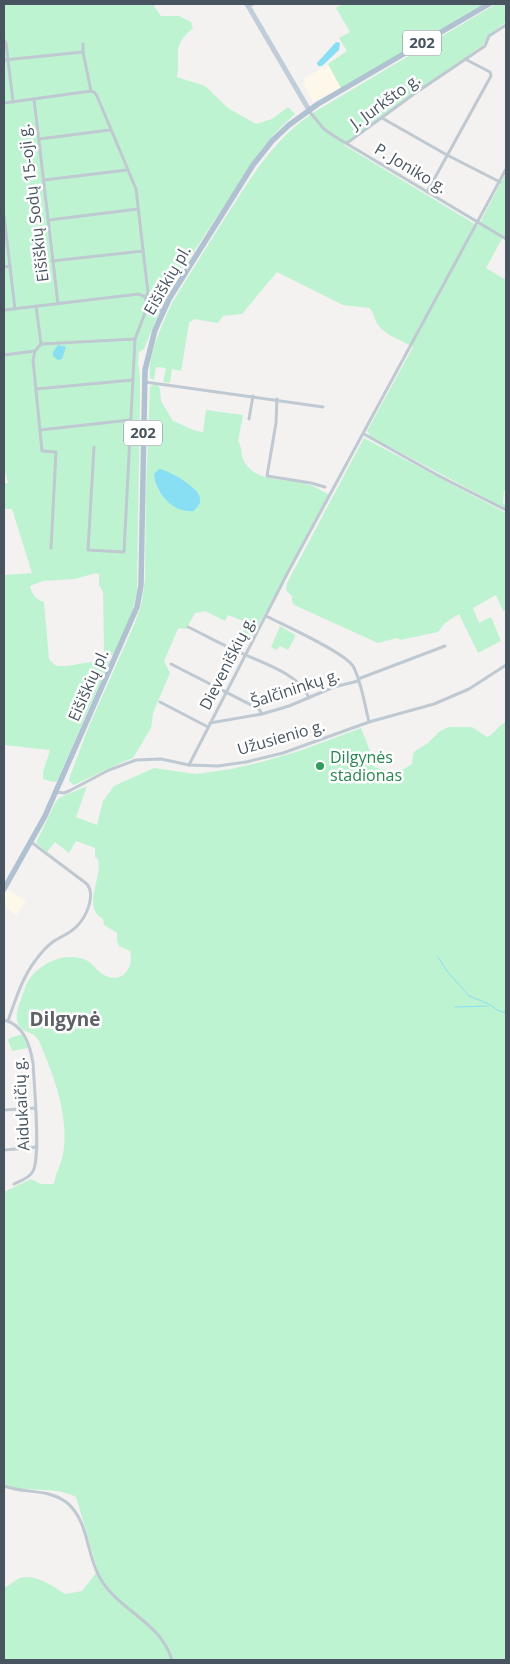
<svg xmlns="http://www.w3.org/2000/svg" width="510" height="1664" font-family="'Open Sans',sans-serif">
<rect width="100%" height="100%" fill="#f4f1f1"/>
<g fill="#fef8eb">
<path d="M328,64L341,88L313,102L305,87L304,79Z"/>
<path d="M8,889L26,901L16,915L4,905V895Z"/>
</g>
<g fill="#bef3d1" fill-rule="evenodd">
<path d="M4,4H156L154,6L161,16H179L191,22L193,28C171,47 181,52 177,77L205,86L228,108L256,124L272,119L288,107L295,114L279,129L261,150L159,304H152L150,307L159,312L144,349L139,352L138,364L140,377V399L137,592L132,613L113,655L104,653L103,592L99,585V574L96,573L75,579L43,581L30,586C32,594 36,600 44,602L49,659C51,661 52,663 55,665C66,669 94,659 109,661V663L57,781L54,782L43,779V772L50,750L4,745V575L32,573L12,509H4V483H8L4,468Z"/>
<path d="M343,4H484L341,88L328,64L347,51L339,38L350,32L336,8Z"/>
<path d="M496,4H506V22L490,34L483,45L382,116L344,145L478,226L506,173V238L503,237L486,268L506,280V488L504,491L503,504L506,505V509L370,436L367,431L413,347C402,340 386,336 378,325C374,320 375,313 369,308L343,305L277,272L242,314L223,316L218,323L194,319L189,323L181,371L172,369L170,383L163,382L166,368L156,367L154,380L150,378C147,356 163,323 172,303C190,274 207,246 225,218C251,177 275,137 316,111Z"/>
<path d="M153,385H158L160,389L161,401L173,421C184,425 192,431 203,432L206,410L243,415L238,441C243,448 240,456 245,463C259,483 281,478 302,483C311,484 320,490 328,494V496L252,637L243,632V621L228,615L225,621L205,611L195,613L186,629L180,628L178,629L164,661L170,673L153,713L151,728L133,758L118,764L74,785L69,781L70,776L89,726L134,625L141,605L145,580L146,487L150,387ZM164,470L192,487L188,512C170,505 155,495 154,474Z"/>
<path d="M364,438L506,513V610L503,611L496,595L473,608L479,623L491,617L501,641L478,653L459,614L445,623L438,632L400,640L397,638L378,643L294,605L292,602V596L286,590L287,583Z"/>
<path d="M280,626L295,635V637L288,650L280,646L276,650L271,647Z"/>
<path d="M506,722V1660H4V1587H6C10,1585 15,1580 20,1578C35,1573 53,1586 65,1594L82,1591L96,1573L97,1568L76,1497C54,1485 27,1494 4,1484V1192L31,1179L41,1184H53C56,1180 55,1175 58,1170C72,1140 61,1096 49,1066C47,1060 44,1054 42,1048C40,1043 38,1038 34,1035C27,1031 20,1031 17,1021C15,1012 22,997 25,988C33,965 65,949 88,961C95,966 100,975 109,977C125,982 134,964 130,951L119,946L117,941V933L104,925L103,919C81,907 103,878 98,859L95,857V848L76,841L69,853L55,842L47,852L36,843L55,803L59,798L87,786L76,817L97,825L103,801L114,786L154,768L196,774L231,769L262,762L302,750L361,728L370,751L369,753L374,767L397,773L412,764L413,754L415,751L428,743L440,731L449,727H472L487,737C495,734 498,725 506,722Z"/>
<path d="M19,1035H23L28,1048L12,1051L8,1040L10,1038Z"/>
</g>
<g fill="#88dff3">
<path d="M336,42L340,43L339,50L322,66H318L317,63Z"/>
<path d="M58,345L66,347L62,359L58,360L53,356V352Z"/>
<path d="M159,469C169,470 195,486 199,495C200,497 200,501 200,503L194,511C174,514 155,493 154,474Z"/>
</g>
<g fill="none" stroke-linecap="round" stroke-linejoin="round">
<g stroke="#88dff3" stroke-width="1">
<path d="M438,957L447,971L469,996L489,1004L497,1010L506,1013"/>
<path d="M455,1007L488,1006"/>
</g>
<g stroke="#bec9d1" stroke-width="3">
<path d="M249,6L253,4"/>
<path d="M4,40L6,43L13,102"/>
<path d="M83,44V52L91,91L94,92L97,96L136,189L148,293L145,297L148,305L135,339L124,552L88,550L94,447"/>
<path d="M4,60L83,52"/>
<path d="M34,99L58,304"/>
<path d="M4,103L91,91"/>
<path d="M309,111L324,129L334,136L506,239"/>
<path d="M382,118L447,155L500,182"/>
<path d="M39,139L110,130"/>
<path d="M347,143L414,94L485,46L489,36L506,25"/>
<path d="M44,180L127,170"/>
<path d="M427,192L491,76L490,72L465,59"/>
<path d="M4,216L15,309"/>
<path d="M49,220L138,209"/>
<path d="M52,261L143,251"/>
<path d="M4,267L10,266"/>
<path d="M148,305L163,311"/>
<path d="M36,306L41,344L35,351L33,360L42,451L56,452L51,548"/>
<path d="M4,310L139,294L145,297"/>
<path d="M41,344L135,339"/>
<path d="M4,355L35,351"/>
<path d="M145,382L323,407"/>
<path d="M36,389L133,380"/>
<path d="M277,399L276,423L267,476L311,483L325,487"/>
<path d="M249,419L253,396"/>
<path d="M40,430L130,420"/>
<path d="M364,434L439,476L506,510"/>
<path d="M266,616C284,625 344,652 353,666C361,680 365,706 369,722"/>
<path d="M188,627C205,635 220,644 237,651C259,662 300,673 309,698"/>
<path d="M171,664L259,709L262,714"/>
<path d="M358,679L445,646"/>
<path d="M160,702L208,727"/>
<path d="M210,723L262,714L289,706L334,687L358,681"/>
<path d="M189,765L288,572L506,169"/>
<path d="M56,792L64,793L69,791L109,770L136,760L161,759L189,765L218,766L246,762L283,753L369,722L434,704L469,689L506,665"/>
<path d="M4,1020C24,1025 30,1045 33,1063C34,1083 41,1157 33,1171C30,1178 20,1181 14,1184"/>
<path d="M8,1021C15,1001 22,978 35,961C40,954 47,946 54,941C62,936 71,933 77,926C86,917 96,896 87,884L31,842"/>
<path d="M4,1110L35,1108"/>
<path d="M4,1150L37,1147"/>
<path d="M4,1486C25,1494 47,1488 66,1502C89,1520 86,1554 100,1578C119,1611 160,1621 172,1660"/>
</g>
<path stroke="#c1cdd9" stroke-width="5" d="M247,4L309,110"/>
<path stroke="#b0c2d1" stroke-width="5.5" d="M4,889L45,816L137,607L141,585L145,370L155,330L169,299L253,165L272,141L289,125L318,104L489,4"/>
</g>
<circle fill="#2e9e5b" stroke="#fff" stroke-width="2" cx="320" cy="766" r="5"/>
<g text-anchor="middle" stroke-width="5" stroke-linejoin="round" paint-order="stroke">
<g fill="#fff" stroke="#7f8890" stroke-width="1">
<rect x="403" y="30.5" width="38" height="25" rx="4"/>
<rect x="124" y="420.5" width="38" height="25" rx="4"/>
</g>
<g font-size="15" font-weight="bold" fill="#485560">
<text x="422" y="48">202</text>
<text x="143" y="438">202</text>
</g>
<g font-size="16" fill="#485560" stroke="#fff">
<text transform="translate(385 101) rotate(-36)" y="6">J. Jurkšto g.</text>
<text transform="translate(411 168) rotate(31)" y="6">P. Joniko g.</text>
<text transform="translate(33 203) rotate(-97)" y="6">Eišiškių Sodų 15-oji g.</text>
<text transform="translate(167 280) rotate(-60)" y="6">Eišiškių pl.</text>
<text transform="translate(227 663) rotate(-63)" y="6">Dieveniškių g.</text>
<text transform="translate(88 685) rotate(-66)" y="6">Eišiškių pl.</text>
<text transform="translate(295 688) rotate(-18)" y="6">Šalčininkų g.</text>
<text transform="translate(281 737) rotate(-16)" y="6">Užusienio g.</text>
<text transform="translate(21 1104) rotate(-93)" y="6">Aidukaičių g.</text>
</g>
<g font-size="16" fill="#27864d" stroke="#fff" text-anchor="start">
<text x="330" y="763">Dilgynės<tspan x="330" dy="18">stadionas</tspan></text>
</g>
<g font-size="19" font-weight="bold" fill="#5d6267" stroke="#fff">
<text x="65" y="1026">Dilgynė</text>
</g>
</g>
<rect width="510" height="1664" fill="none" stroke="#485560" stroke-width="10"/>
</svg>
